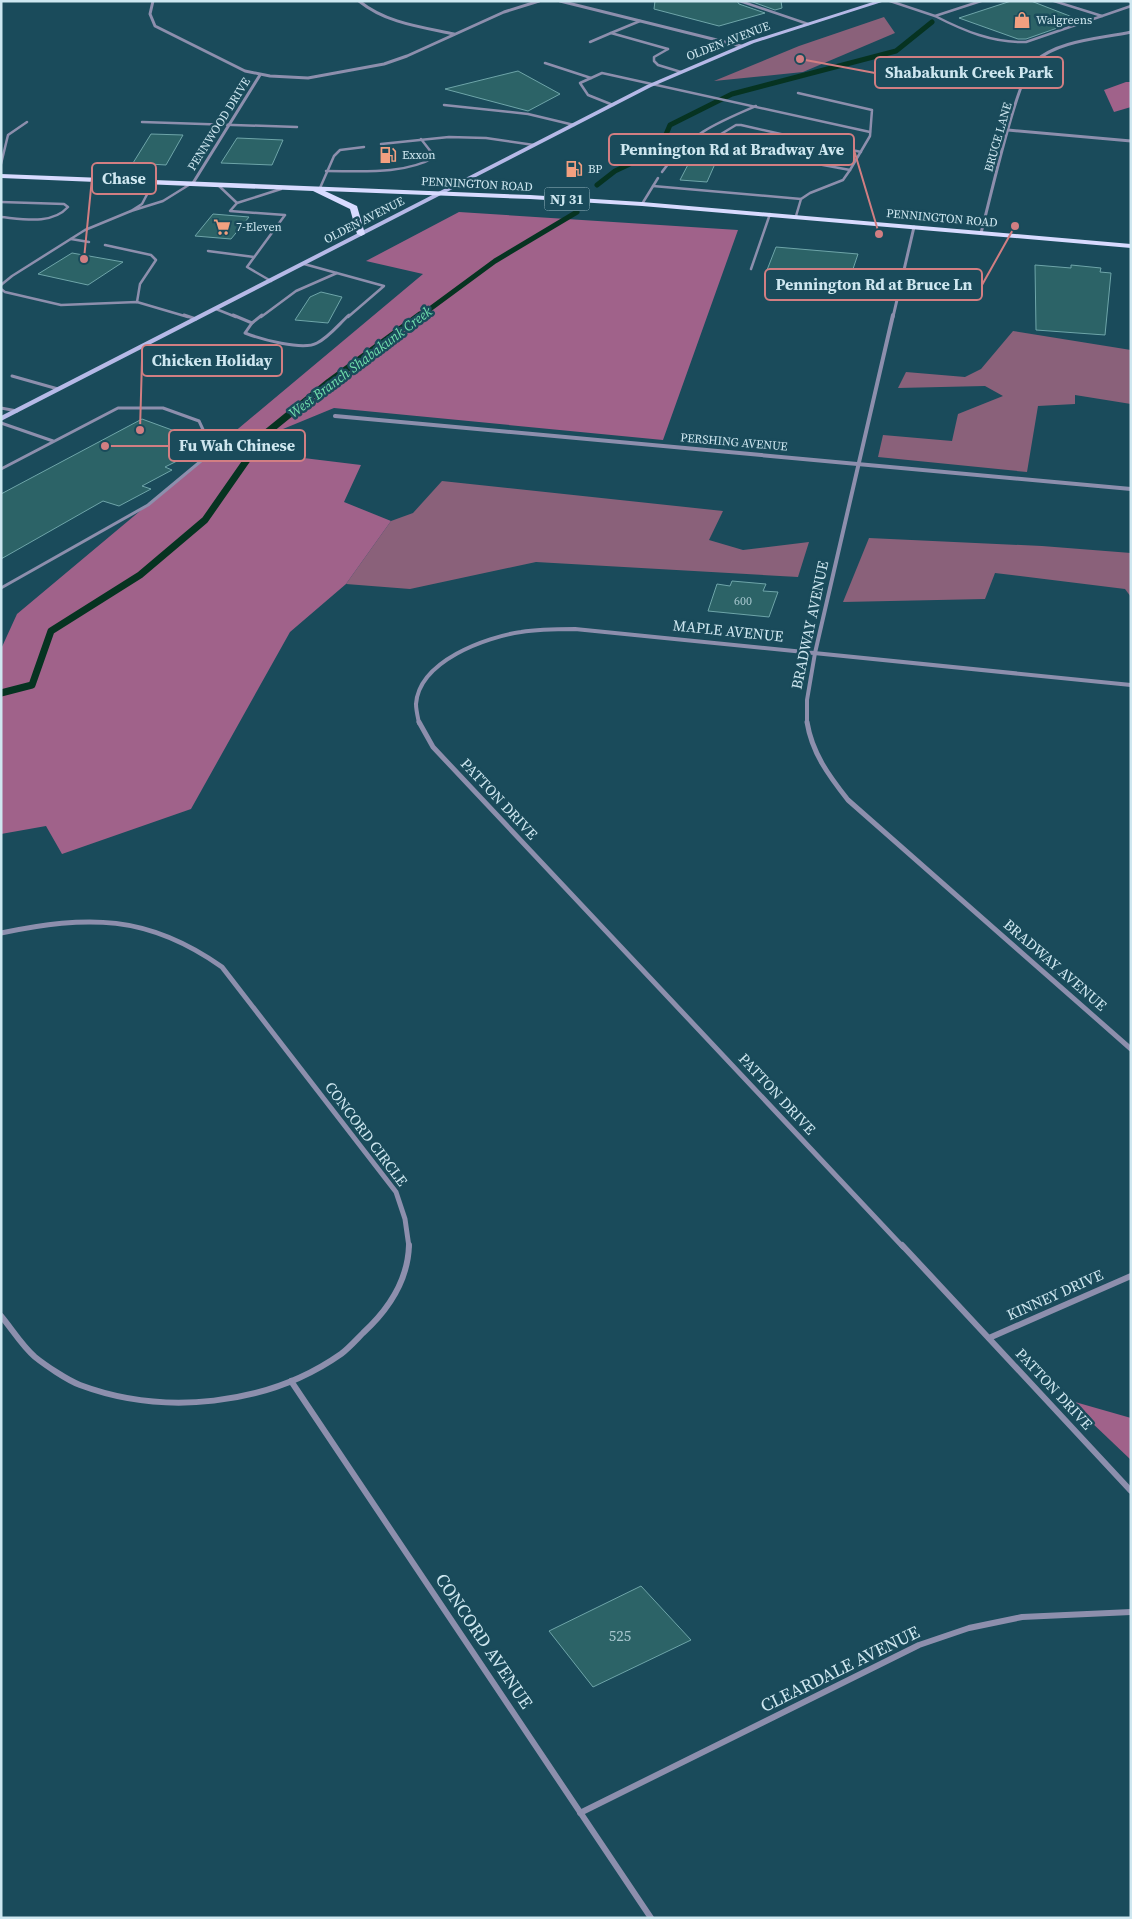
<svg xmlns="http://www.w3.org/2000/svg" width="1132" height="1919" font-family="'Source Serif 4',serif">
<rect width="100%" height="100%" fill="#1a4b5b"/>
<g fill="#8a617a">
<path d="M884,17L895,33L803,72L714,81L799,46Z"/>
<path d="M1013,331L1131,350V404L1075,395V404L1038,406L1027,472L878,457L883,435L952,441L958,414L1003,396L985,386L898,388L906,372L965,377L981,369Z"/>
<path d="M442,481L723,511L709,540L743,550L809,542L798,577L536,562L410,589L346,584L391,521L413,513Z"/>
<path d="M869,538L1042,546L1131,553V597L1125,589L995,573L985,599L843,602Z"/>
</g>
<g fill="#a0628a">
<path d="M1126,82H1131V107L1114,112L1104,90Z"/>
<path d="M459,212L738,230L663,440L334,408L283,429L279,455L361,465L344,502L391,521L346,584L290,632L191,809L62,854L46,826L1,834V649L17,614L423,274L366,261Z"/>
<path d="M1068,1400L1131,1418V1460Z"/>
</g>
<g fill="none" stroke-linecap="round" stroke-linejoin="round">
<g stroke="#063321" stroke-width="5">
<path d="M597,185L615,171L651,154L664,139L670,125L732,94L896,51L932,22"/>
<path d="M419,317L495,261L577,212"/>
</g>
<path stroke="#063321" stroke-width="7" d="M1,693L32,685L51,631L140,575L205,520L265,434L329,382L420,315"/>
</g>
<g fill="#2c6367" stroke="#6ea5a9">
<path d="M655,1H737L739,4L765,13L719,26L654,9Z"/>
<path d="M750,1H781L782,8L775,10Z"/>
<path d="M1011,1H1031L1080,20L1026,39H1018L959,18Z"/>
<path d="M518,71L560,94L528,111L445,89Z"/>
<path d="M151,134L183,135L166,165L133,163Z"/>
<path d="M237,138L283,140L272,165L221,163Z"/>
<path d="M693,155L718,157L707,182L680,180Z"/>
<path d="M213,214L249,217L231,239L195,236Z"/>
<path d="M776,247L858,254L850,278L767,270Z"/>
<path d="M72,253L123,262L88,285L38,274Z"/>
<path d="M1035,265L1071,268V265L1101,268L1100,272L1111,273L1105,335L1036,330Z"/>
<path d="M321,292L342,297L328,323L295,320L310,297Z"/>
<path d="M142,419L202,441L188,448L197,451L165,467L172,470L142,486L151,489L119,506L103,501L1,559V494Z"/>
<path d="M732,581L766,584L763,591L778,592L769,617L708,611L717,584L730,586Z"/>
<path d="M641,1586L691,1640L593,1687L549,1631Z"/>
</g>
<g fill="none" stroke-linecap="round" stroke-linejoin="round">
<g stroke="#8d8fad" stroke-width="2.5">
<path d="M740,1L808,24"/>
<path d="M890,1L935,16L981,1"/>
<path d="M1054,1L1102,16L1131,6"/>
<path d="M935,16C964,31 993,43 1026,42L1102,16"/>
<path d="M640,21L611,33L668,49"/>
<path d="M590,42L611,33"/>
<path d="M668,49L654,57V61L658,65L681,72"/>
<path d="M545,63L591,78L602,73L870,132"/>
<path d="M591,78L580,83L588,95L613,105"/>
<path d="M798,93L872,110L870,136L850,170"/>
<path d="M444,105L528,114L574,125"/>
<path d="M142,122L297,127"/>
<path d="M381,144L449,137L486,138L534,145"/>
<path d="M1,164L8,135L27,122"/>
<path d="M326,171C361,171 404,175 435,157L421,139"/>
<path d="M662,172C687,135 716,123 756,106"/>
<path d="M154,181L142,204L131,211L163,201L192,183"/>
<path d="M218,185L237,203"/>
<path d="M653,186L801,199"/>
<path d="M320,188L334,156L340,150L364,147"/>
<path d="M1,202L64,204L68,207C52,225 23,219 1,217"/>
<path d="M642,204L658,178"/>
<path d="M796,216L801,199L810,193L843,180L850,170L796,160L724,143L716,137L736,125H741L861,152"/>
<path d="M71,239L89,242"/>
<path d="M105,245L151,255L156,260L140,284L137,302"/>
<path d="M208,251L254,257"/>
<path d="M304,264L384,286L348,317"/>
<path d="M751,269L770,214"/>
<path d="M271,281L247,267L285,215L230,211L237,203L281,189"/>
<path d="M1,285L12,276L85,230L131,211"/>
<path d="M1,289L5,292L61,305L137,302L188,317"/>
<path d="M216,309L236,317"/>
<path d="M261,317L296,291L337,273"/>
</g>
<g stroke="#8d8fad" stroke-width="3">
<path d="M184,315L196,319"/>
<path d="M233,315L252,323L245,333C260,339 303,351 317,343C329,337 339,324 349,315"/>
<path d="M252,323L262,315"/>
<path d="M12,376L58,389"/>
<path d="M1,408L17,411"/>
<path d="M1,423L53,441"/>
<path d="M1,469L118,408H163L199,421L213,451L148,505L1,588"/>
</g>
<g stroke="#8d8fad" stroke-width="3">
<path d="M153,1L150,14L155,26L245,71L270,76L308,78L384,64L407,56L504,12L539,1"/>
<path d="M359,1C386,23 421,27 454,34"/>
<path d="M560,1L741,46"/>
<path d="M1008,130L1131,141"/>
<path d="M193,183L260,75"/>
<path d="M981,233C989,204 1017,77 1034,62C1059,40 1099,39 1131,32"/>
<path d="M893,317L914,227"/>
</g>
<g stroke="#8d8fad" stroke-width="4">
<path d="M335,416L1131,489"/>
<path d="M419,723C418,718 416,710 416,704C419,661 486,637 521,632C539,629 557,629 575,629L1131,685"/>
<path d="M807,723V700L815,653L893,315"/>
</g>
<g stroke="#8d8fad" stroke-width="5">
<path d="M419,722L433,747L903,1247"/>
<path d="M807,722C812,753 829,776 848,800L1131,1049"/>
<path d="M1,933C88,915 147,914 222,967L396,1192L405,1219L409,1247"/>
</g>
<g stroke="#8d8fad" stroke-width="6">
<path d="M902,1245L1131,1491"/>
<path d="M1,1316C12,1329 22,1346 35,1357C45,1365 67,1380 80,1385C163,1416 267,1406 341,1354C349,1348 356,1340 363,1333C388,1310 408,1281 409,1245"/>
<path d="M989,1338L1131,1276"/>
<path d="M291,1381L651,1918"/>
<path d="M580,1813L919,1645L969,1628L1022,1617L1131,1612"/>
</g>
<g fill="#b6b9e7" fill-rule="evenodd">
<path d="M876,1H885L754,43L651,87L1,421V416L647,85L750,41Z"/>
<path d="M1127,1H1131V3L1128,2Z"/>
</g>
<path fill="#d8dbff" fill-rule="evenodd" d="M1,174L530,195L642,202L1131,244V248L642,206L530,199L325,191L357,206L365,234L361,236L357,234L350,209L313,191L1,178Z"/>
</g>
<defs>
<g id="shop-bare" transform="scale(1.35)"><path d="M-5-2.5h2.3a2.7 3.5 0 0 1 5.4 0H5L5.5 6h-11ZM-1.5-2.5h3a1.5 2.3 0 0 0-3 0Z" fill="#f2a080" stroke="#1a4b5b" stroke-width="2.5" paint-order="stroke"/></g>
<g id="fuel-bare" transform="scale(1.35)"><path d="M-5.5-6h7V0h2V4h1.3V-2.5L3-4.5l.8-.8L6-3V5H2.5V1h-1V6h-7ZM-4.2-4.7v3.2H.2V-4.7Z" fill="#f2a080" stroke="#1a4b5b" stroke-width="2.5" paint-order="stroke"/></g>
<g id="supermarket-bare" transform="scale(1.35)"><path d="M-6-5.5h2.5l.6 2H6L4.5 2H-2.5L-4.4-4H-6ZM-1.5 3.2a1.3 1.3 0 1 0 .1 0ZM3 3.2a1.3 1.3 0 1 0 .1 0Z" fill="#f2a080" stroke="#1a4b5b" stroke-width="2.5" paint-order="stroke"/></g>
</defs>
<g fill-rule="evenodd">
<use href="#shop-bare" x="1022" y="20"/>
<use href="#fuel-bare" x="388" y="155"/>
<use href="#fuel-bare" x="574" y="169"/>
<use href="#supermarket-bare" x="222" y="227"/>
</g>
<g text-anchor="middle" stroke-width="5" stroke-linejoin="round" paint-order="stroke">
<g font-size="12" fill="#cee7f0" stroke="#1a4b5b" text-anchor="start">
<text x="1036" y="24">Walgreens</text>
<text x="402" y="159">Exxon</text>
<text x="588" y="173">BP</text>
<text x="236" y="231">7-Eleven</text>
</g>
<g font-size="12" fill="#cee7f0" stroke="#1a4b5b">
<text transform="translate(728 41) rotate(-21)" y="4">OLDEN AVENUE</text>
<text transform="translate(219 124) rotate(-58)" y="4">PENNWOOD DRIVE</text>
<text transform="translate(998 137) rotate(-74)" y="4">BRUCE LANE</text>
<text transform="translate(477 184) rotate(3)" y="4">PENNINGTON ROAD</text>
<text transform="translate(942 218) rotate(5)" y="4">PENNINGTON ROAD</text>
<text transform="translate(364 220) rotate(-27)" y="4">OLDEN AVENUE</text>
<text transform="translate(734 442) rotate(5)" y="4">PERSHING AVENUE</text>
</g>
<g font-size="12" fill="#a6c6ce">
<text x="743" y="605">600</text>
</g>
<rect fill="#1a4b5b" stroke="#98b8c3" stroke-width="1" x="544.5" y="187.5" width="45" height="23" rx="4"/>
<g font-size="14" font-weight="bold" fill="#cee7f0">
<text x="567" y="204">NJ 31</text>
</g>
<g font-size="14" font-style="italic" fill="#71dfac" stroke="#1a4b5b">
<text transform="translate(360 362) rotate(-37)" y="5">West Branch Shabakunk Creek</text>
</g>
<g font-size="15" fill="#cee7f0" stroke="#1a4b5b">
<text transform="translate(810 625) rotate(-78)" y="5">BRADWAY AVENUE</text>
<text transform="translate(728 631) rotate(6)" y="5">MAPLE AVENUE</text>
<text transform="translate(499 799) rotate(47)" y="5">PATTON DRIVE</text>
<text transform="translate(1055 965) rotate(41)" y="5">BRADWAY AVENUE</text>
<text transform="translate(777 1094) rotate(47)" y="5">PATTON DRIVE</text>
<text transform="translate(366 1134) rotate(53)" y="5">CONCORD CIRCLE</text>
<text transform="translate(1055 1295) rotate(-24)" y="5">KINNEY DRIVE</text>
<text transform="translate(1054 1389) rotate(47)" y="5">PATTON DRIVE</text>
</g>
<g font-size="15" fill="#a6c6ce">
<text x="620" y="1641">525</text>
</g>
<g font-size="18" fill="#cee7f0" stroke="#1a4b5b">
<text transform="translate(484 1641) rotate(56)" y="6">CONCORD AVENUE</text>
<text transform="translate(840 1669) rotate(-26)" y="6">CLEARDALE AVENUE</text>
</g>
</g>
<path fill="none" stroke="#d27e82" stroke-width="2" d="M800 59L875 73M879 234L854 150M84 259L92 178M1015 226L982 285M140 430L142 360M105 446L169 446"/>
<g fill="#d27e82" stroke="#1a4b5b" stroke-width="2">
<circle cx="800" cy="59" r="5"/>
<circle cx="879" cy="234" r="5"/>
<circle cx="84" cy="259" r="5"/>
<circle cx="1015" cy="226" r="5"/>
<circle cx="140" cy="430" r="5"/>
<circle cx="105" cy="446" r="5"/>
</g>
<g fill="#1a4b5b" stroke="#d27e82" stroke-width="2">
<rect x="875" y="57" width="188" height="31" rx="5"/>
<rect x="609" y="134" width="245" height="31" rx="5"/>
<rect x="92" y="163" width="64" height="31" rx="5"/>
<rect x="765" y="269" width="217" height="31" rx="5"/>
<rect x="142" y="345" width="140" height="31" rx="5"/>
<rect x="169" y="430" width="136" height="31" rx="5"/>
</g>
<g font-size="16" text-anchor="middle" font-weight="bold" fill="#cee7f0">
<text x="969" y="78">Shabakunk Creek Park</text>
<text x="732" y="155">Pennington Rd at Bradway Ave</text>
<text x="124" y="184">Chase</text>
<text x="874" y="290">Pennington Rd at Bruce Ln</text>
<text x="212" y="366">Chicken Holiday</text>
<text x="237" y="451">Fu Wah Chinese</text>
</g>
<rect width="1132" height="1919" fill="none" stroke="#cee7f0" stroke-width="5"/>
</svg>
